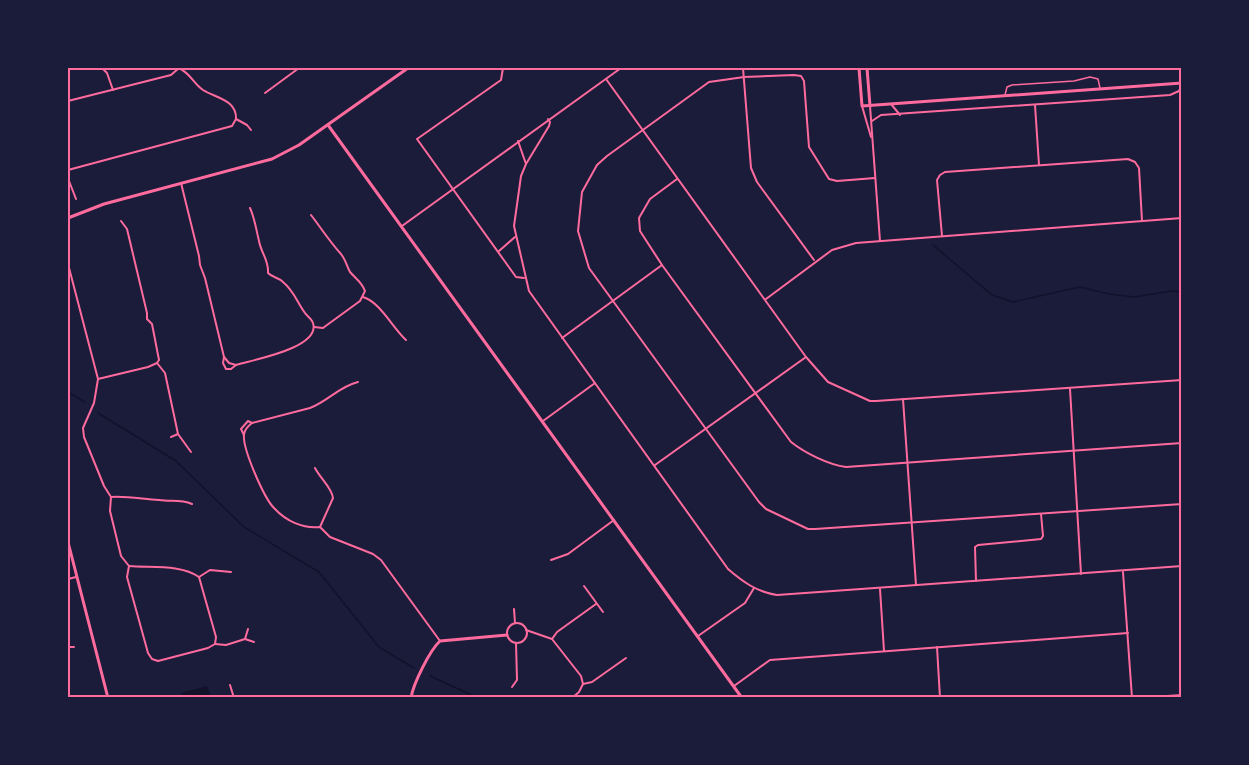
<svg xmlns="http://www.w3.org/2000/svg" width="1249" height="765" font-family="'Source Sans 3',sans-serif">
<rect width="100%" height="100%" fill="#1b1b3a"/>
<path fill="#12122b" d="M207,686L211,697H183L181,693Z"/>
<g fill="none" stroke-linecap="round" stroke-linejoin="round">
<g stroke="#12122b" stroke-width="1.5">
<path d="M933,245L992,295L1013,302L1080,287L1109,294L1134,297L1172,291L1182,292"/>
<path d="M68,392L85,402"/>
<path d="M98,413L176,461L244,527L319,572L379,647L414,668"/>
<path d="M430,676L478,698"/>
</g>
<path stroke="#ff6b9d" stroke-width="1.5" d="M1005,95L1007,87L1012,85L1074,81L1090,77L1098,79L1100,88"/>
<g stroke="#ff6b9d" stroke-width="2">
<path d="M102,68L107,73L113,90"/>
<path d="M503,68L501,80L417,139L516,277L524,278"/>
<path d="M743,68L751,168L757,182L814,260"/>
<path d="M606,79L806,357L828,382L870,401H876L1182,380"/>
<path d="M265,93L299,68"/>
<path d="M68,101L171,75L179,68"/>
<path d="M891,104L900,115"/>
<path d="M1035,105L1039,165"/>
<path d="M862,106L871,137"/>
<path d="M870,106L880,241"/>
<path d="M236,119L247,125L251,130"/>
<path d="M548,119L550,122L549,126L526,164L521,176L514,226L529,291L728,569C743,582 757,592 777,595L1182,566"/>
<path d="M872,121L881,115L1170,95L1179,91L1182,85"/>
<path d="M518,141L526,164"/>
<path d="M68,170L232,126L236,119C237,100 216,98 203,90C193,83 191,74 179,68"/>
<path d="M68,170L69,181L76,199"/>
<path d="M875,178L837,181L829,179L809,147L804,81L801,76L794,75L744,77L709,82L607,156L597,165L582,192L578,231L589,268L759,502L766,509L808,529H815L1182,504"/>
<path d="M677,179L650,199L639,218L640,231L662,265L791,442C805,453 829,465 846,467L1182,443"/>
<path d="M181,183L199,256L200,265L205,278L224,357L229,363L236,365C252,360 321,348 313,323C312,319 307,316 305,313C297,302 294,291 283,282C278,277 273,278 268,273C269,260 261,253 259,241C256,229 255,219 250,208"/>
<path d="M311,215C321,228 330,242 341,254C345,259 347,266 350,272C356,279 362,282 365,291L360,301L327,325L323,328L314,327"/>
<path d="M402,226L621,68"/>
<path d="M942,236L937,180L940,175L945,172L1128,159L1135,162L1139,168L1142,221"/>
<path d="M499,251L515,237"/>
<path d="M68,255V264"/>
<path d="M68,264L98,379L94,403L83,428L84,437L104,486L111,497L110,511L121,556L129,566L127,577L148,653L152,659L158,661L208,648L215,644"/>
<path d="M363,297C380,302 392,327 406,340"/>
<path d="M766,299L832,250L856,243L1182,218"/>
<path d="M562,338L662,265"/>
<path d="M224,357L223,363L226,369H231L236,365"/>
<path d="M157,363L165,373L178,434L191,452"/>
<path d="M98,379L148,367L157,363L159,360L152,324L147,319V313L127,229L121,221"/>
<path d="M1070,389L1081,574"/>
<path d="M903,399L916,585"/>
<path d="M543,421L595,383"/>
<path d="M252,423C248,426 245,429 244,434C242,448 264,498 274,508C286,521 303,529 320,527L330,537L373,554L381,560L440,641"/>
<path d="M244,435L241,429L248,421L252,423L310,408C328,401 340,386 358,382"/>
<path d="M171,437L178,434"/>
<path d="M655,465L806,357"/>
<path d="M315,468C320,478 332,488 333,498L320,527"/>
<path d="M111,497C128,496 142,499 159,500C171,502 180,499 192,504"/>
<path d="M551,560L568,554L614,520"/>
<path d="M129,566C151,568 181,564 199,577L216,637L215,644"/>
<path d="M1123,572L1132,698"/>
<path d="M199,577L210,570L231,572"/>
<path d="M68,579L76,577"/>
<path d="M976,581L975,547L978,545L1041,539L1043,536L1041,514"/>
<path d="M584,586L603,612"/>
<path d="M880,589L884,651"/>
<path d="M514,609L515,623"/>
<circle cx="517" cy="633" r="10"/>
<path d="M526,630L552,639L581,676L583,684L579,692L572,698"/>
<path d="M698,636L745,603L754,588"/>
<path d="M245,639L254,642"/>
<path d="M552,639L557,632L596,604"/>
<path d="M215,644L226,645L245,639L248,629"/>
<path d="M68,647H74"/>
<path d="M937,647L940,698"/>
<path d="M583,684L592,682L626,658"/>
<path d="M230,685L234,698"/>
<path d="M734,686L770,660L1128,633"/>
<path d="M512,687L517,680L516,643"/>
<path d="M1137,698L1182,695"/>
</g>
<g stroke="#ff6b9d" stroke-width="3">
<path d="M859,68L862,106L1182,83"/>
<path d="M867,68L870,106"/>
<path d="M328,125L742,698"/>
<path d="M68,218L104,204L272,159L299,145L408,68"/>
<path d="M68,542L108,698"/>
<path d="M411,698C413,684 430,650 440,641L507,635"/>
</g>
</g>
<rect width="1249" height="765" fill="none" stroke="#1b1b3a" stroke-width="138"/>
<rect x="69" y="69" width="1111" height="627" fill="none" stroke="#ff6b9d" stroke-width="2"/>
</svg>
